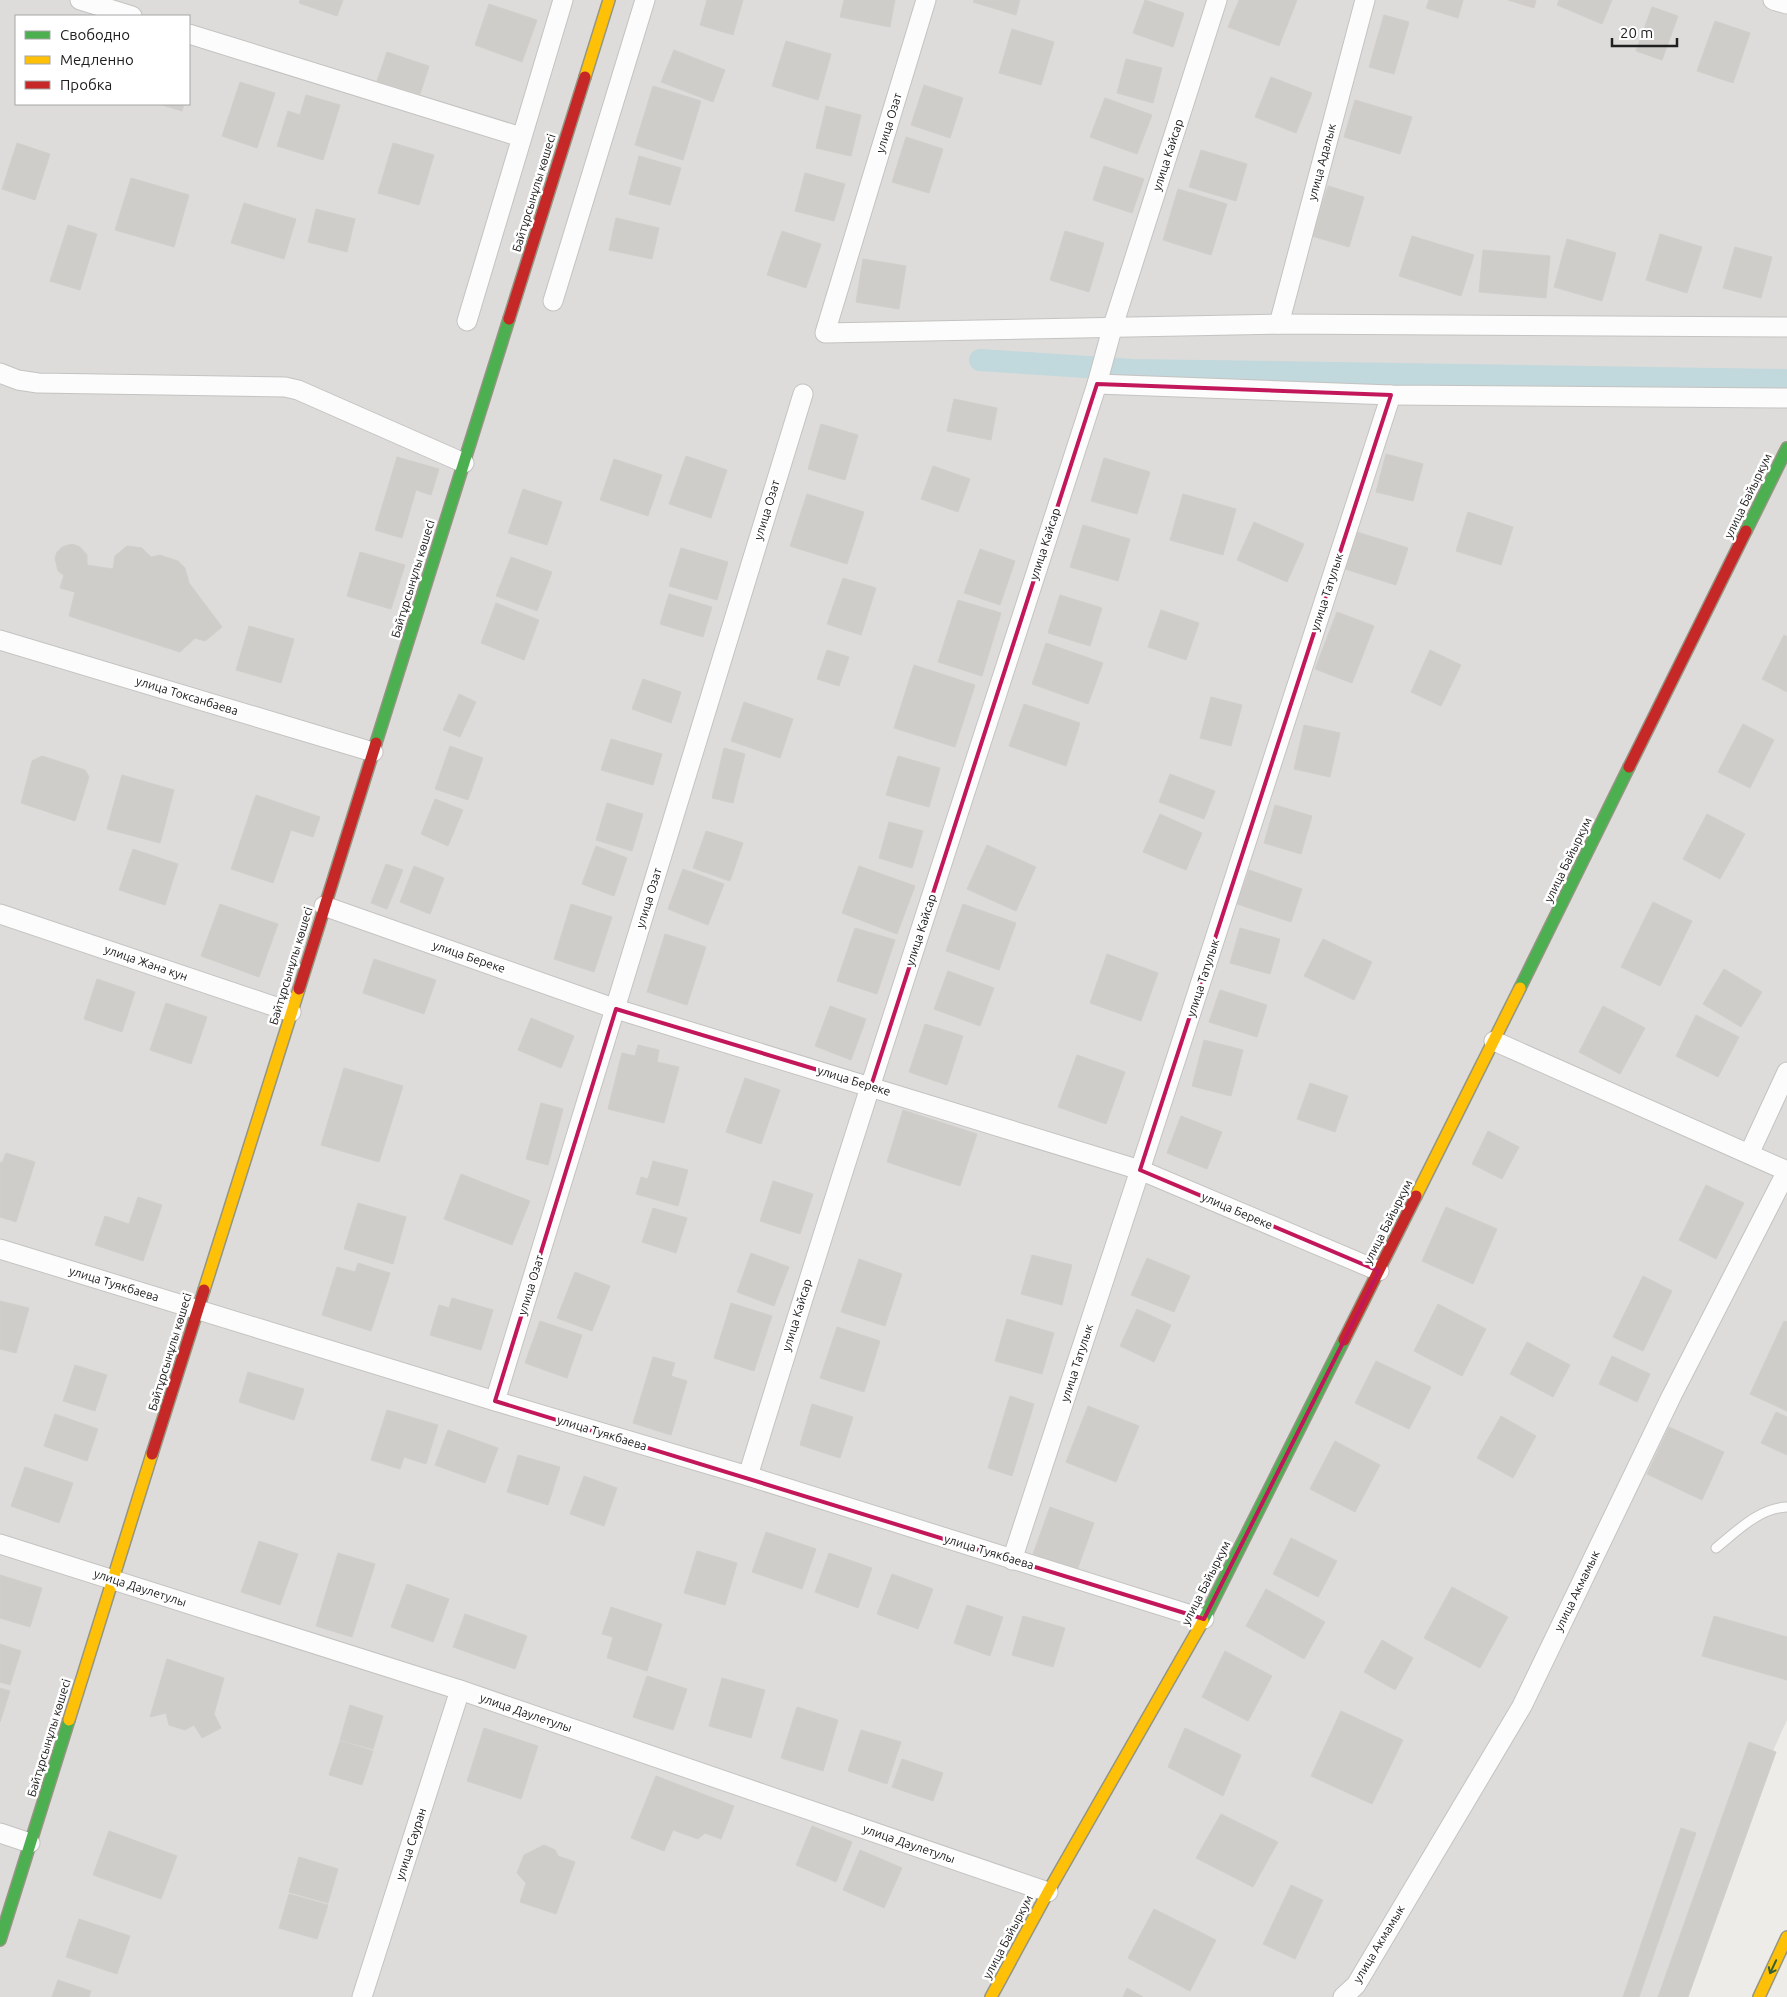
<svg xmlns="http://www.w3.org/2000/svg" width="1787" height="1997" font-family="Ubuntu,sans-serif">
<rect width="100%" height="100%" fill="#eeece9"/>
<path fill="#dddcda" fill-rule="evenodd" d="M0,0H1787V1720L1661,1997H0ZM16,16H189V104H16Z"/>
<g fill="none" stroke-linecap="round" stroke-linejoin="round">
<path stroke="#c1d8dc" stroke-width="22" d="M980,360L1133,370L1787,380"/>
</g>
<g fill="#cfcdca" stroke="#d1cecb">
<path d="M300,0H343L337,16L299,3Z"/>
<path d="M707,0H743L733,35L700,25Z"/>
<path d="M844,0H895L890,27L840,17Z"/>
<path d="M974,0H1020L1016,15L973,2Z"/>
<path d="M1145,0L1184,13L1173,47L1133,33Z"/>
<path d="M1239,0H1297L1279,46L1228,27Z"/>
<path d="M1429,0H1463L1458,18L1426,8Z"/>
<path d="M1508,0H1536L1534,8Z"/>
<path d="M1559,0H1612L1602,24L1557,5Z"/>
<path d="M489,4L537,20L522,62L475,45Z"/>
<path d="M1652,7L1678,16L1662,60L1636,51Z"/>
<path d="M1384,15L1409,22L1394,74L1369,67Z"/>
<path d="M1715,21L1750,33L1733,83L1697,71Z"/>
<path d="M1012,29L1054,42L1041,85L999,73Z"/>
<path d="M786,41L831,54L818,100L772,86Z"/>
<path d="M674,50L725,70L713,102L661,82Z"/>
<path d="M387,52L429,66L420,94L377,81Z"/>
<path d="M1126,59L1162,68L1153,103L1117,93Z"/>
<path d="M1271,77L1312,93L1296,133L1255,117Z"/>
<path d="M240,82L275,93L257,148L222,136Z"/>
<path d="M924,85L963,98L950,138L911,125Z"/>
<path d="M653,86L701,101L683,160L635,145Z"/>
<path d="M306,95L340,105L323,160L277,146L288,111L300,115Z"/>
<path d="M1105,98L1152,115L1137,154L1090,137Z"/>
<path d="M1355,100L1412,117L1400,154L1344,137Z"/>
<path d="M159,104H184L182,111Z"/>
<path d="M826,106L861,115L851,156L816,148Z"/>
<path d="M906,137L943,149L929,193L892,182Z"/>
<path d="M17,143L50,154L35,200L2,189Z"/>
<path d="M393,143L434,155L419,205L378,193Z"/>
<path d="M1201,150L1247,164L1236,201L1189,187Z"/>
<path d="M639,156L681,168L670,205L629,194Z"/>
<path d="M1104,166L1144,179L1132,213L1093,200Z"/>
<path d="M805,173L845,184L834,221L795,211Z"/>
<path d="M131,178L189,195L174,247L115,230Z"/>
<path d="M1328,186L1364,197L1349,247L1312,236Z"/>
<path d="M1178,189L1227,204L1211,255L1163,240Z"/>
<path d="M244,203L296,219L284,259L231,243Z"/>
<path d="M316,209L355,219L347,252L308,242Z"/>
<path d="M616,218L659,228L652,259L609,250Z"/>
<path d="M68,225L97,234L80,290L50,281Z"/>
<path d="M782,231L821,244L806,288L767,275Z"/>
<path d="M1065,231L1104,243L1089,292L1050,280Z"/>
<path d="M1660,234L1702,247L1687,293L1646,280Z"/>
<path d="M1412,236L1474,255L1461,296L1399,276Z"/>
<path d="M1567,239L1616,253L1602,301L1554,287Z"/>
<path d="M1735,247L1772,257L1761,298L1723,288Z"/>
<path d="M1483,250L1550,256L1546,298L1479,292Z"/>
<path d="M863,259L906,266L899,309L856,302Z"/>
<path d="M954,399L997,408L991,440L947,431Z"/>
<path d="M821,424L858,435L845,480L808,469Z"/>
<path d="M1386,454L1423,464L1413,501L1376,492Z"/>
<path d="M686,456L727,470L711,518L669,504Z"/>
<path d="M397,457L439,469L431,495L416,490L402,538L375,530Z"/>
<path d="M1104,458L1150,472L1137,514L1091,501Z"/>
<path d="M614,459L662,475L648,516L600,500Z"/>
<path d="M933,466L970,479L958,512L921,499Z"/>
<path d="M523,489L562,502L547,545L508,533Z"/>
<path d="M807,494L864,512L847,564L790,546Z"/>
<path d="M1183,494L1236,509L1223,555L1170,540Z"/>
<path d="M1468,512L1513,527L1501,565L1456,551Z"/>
<path d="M1254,522L1304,544L1287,582L1237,560Z"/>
<path d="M1083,525L1130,539L1118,581L1070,567Z"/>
<path d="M1357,532L1408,548L1396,585L1345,569Z"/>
<path d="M72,544L80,547L87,555V565L113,569L115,556L127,546L142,548L151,557L160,555L178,561L185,568L189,583L222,627L205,641L195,638L180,652L69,616L75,592L60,588L64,575L58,571L55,558L57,552L62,547Z"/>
<path d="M681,548L728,562L717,600L669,586Z"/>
<path d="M980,549L1015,561L1000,605L964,593Z"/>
<path d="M360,552L405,565L391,609L347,596Z"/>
<path d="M511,557L552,572L537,611L496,596Z"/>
<path d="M843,578L876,588L861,635L827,624Z"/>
<path d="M669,594L712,607L703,637L660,624Z"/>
<path d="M1060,595L1102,608L1090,646L1048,633Z"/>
<path d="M958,600L1001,613L982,676L938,662Z"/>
<path d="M496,603L539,620L524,660L481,643Z"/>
<path d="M1161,610L1199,623L1186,660L1148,647Z"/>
<path d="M1337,612L1374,626L1352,683L1315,669Z"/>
<path d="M249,626L294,639L281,683L236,670Z"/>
<path d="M1784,635L1787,637V692L1762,679Z"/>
<path d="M1046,643L1103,663L1088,704L1032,684Z"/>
<path d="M827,650L849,657L839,686L817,679Z"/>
<path d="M1430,650L1461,665L1441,706L1411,692Z"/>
<path d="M914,665L975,685L955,747L894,728Z"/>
<path d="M643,679L681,692L671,723L632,709Z"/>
<path d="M459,694L476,702L460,737L443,730Z"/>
<path d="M1211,697L1242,705L1231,746L1200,738Z"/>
<path d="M744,702L793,719L780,758L731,741Z"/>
<path d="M1024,704L1080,723L1066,766L1009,746Z"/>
<path d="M1743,724L1774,740L1750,788L1718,772Z"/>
<path d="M1304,725L1340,733L1330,777L1294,769Z"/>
<path d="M611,739L662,754L653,785L601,770Z"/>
<path d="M450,746L483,758L468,800L435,789Z"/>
<path d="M724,748L745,754L733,803L712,798Z"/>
<path d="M42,756L85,770L89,777L75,821L21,803L32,761Z"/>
<path d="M898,756L940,768L929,807L886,795Z"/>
<path d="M1170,774L1215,791L1204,819L1159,802Z"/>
<path d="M122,775L174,790L160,843L107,829Z"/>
<path d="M256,795L320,817L313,837L291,830L273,883L231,869Z"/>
<path d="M435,799L463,810L448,846L421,834Z"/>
<path d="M607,803L643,814L632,851L596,840Z"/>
<path d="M1275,805L1312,816L1301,854L1264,843Z"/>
<path d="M1160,814L1202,833L1186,870L1143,852Z"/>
<path d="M1707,814L1745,834L1720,879L1683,859Z"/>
<path d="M889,822L923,831L912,868L879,858Z"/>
<path d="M706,831L743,843L730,881L693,868Z"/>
<path d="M987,845L1036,867L1016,911L967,889Z"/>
<path d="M596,846L627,858L614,896L582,884Z"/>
<path d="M133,849L178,864L165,905L119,890Z"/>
<path d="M386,864L403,870L387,909L371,903Z"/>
<path d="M414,866L444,878L430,914L400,902Z"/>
<path d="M859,866L915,886L897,934L842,913Z"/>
<path d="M683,869L724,884L708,925L668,909Z"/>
<path d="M1249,870L1302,889L1291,922L1237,904Z"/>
<path d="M1653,902L1692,921L1660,986L1621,967Z"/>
<path d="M220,904L278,924L259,977L201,956Z"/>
<path d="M571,904L612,917L594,972L554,959Z"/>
<path d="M963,904L1016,923L999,970L946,951Z"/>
<path d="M855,928L895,940L877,994L837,981Z"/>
<path d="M1240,928L1280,939L1270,974L1230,963Z"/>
<path d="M665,934L706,947L687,1005L647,992Z"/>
<path d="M1323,939L1372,962L1354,1000L1304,976Z"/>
<path d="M1107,954L1158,973L1141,1021L1090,1003Z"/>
<path d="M374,959L436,980L424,1014L363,993Z"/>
<path d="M1724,969L1762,992L1741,1027L1703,1004Z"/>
<path d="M948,971L994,988L980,1026L934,1009Z"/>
<path d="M97,979L135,992L122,1032L84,1019Z"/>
<path d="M1220,990L1267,1005L1257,1037L1209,1022Z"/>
<path d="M166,1003L207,1017L191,1064L150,1050Z"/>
<path d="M830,1006L866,1019L851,1060L815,1046Z"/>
<path d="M1603,1006L1645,1028L1620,1074L1579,1052Z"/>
<path d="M1696,1015L1739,1037L1718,1077L1676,1056Z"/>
<path d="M531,1018L574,1036L561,1068L518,1050Z"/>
<path d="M925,1024L963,1036L947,1085L909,1072Z"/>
<path d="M1204,1040L1243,1050L1231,1096L1192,1086Z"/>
<path d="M638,1045L659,1050L657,1062L679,1067L664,1123L608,1109L622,1053L635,1056Z"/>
<path d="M1077,1055L1125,1072L1106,1124L1058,1107Z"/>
<path d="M344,1068L403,1086L379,1162L321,1145Z"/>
<path d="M745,1078L780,1090L761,1144L726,1132Z"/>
<path d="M1310,1083L1348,1096L1335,1132L1297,1119Z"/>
<path d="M541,1103L563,1109L548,1165L526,1159Z"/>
<path d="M903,1110L977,1134L960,1186L887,1162Z"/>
<path d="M1181,1116L1222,1132L1207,1169L1167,1153Z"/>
<path d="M1488,1131L1519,1147L1502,1179L1472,1164Z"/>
<path d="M6,1153L35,1162L16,1222L0,1217V1162L2,1163Z"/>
<path d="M653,1161L688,1170L678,1206L636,1194L641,1177L648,1179Z"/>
<path d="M461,1174L530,1201L512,1245L444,1219Z"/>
<path d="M773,1181L813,1194L800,1234L760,1221Z"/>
<path d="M1706,1185L1744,1203L1716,1259L1679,1240Z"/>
<path d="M138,1197L162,1205L143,1261L95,1245L105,1216L129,1224Z"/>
<path d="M358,1203L406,1217L393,1264L344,1249Z"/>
<path d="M1446,1207L1497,1229L1473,1284L1422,1261Z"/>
<path d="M653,1208L687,1218L676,1253L642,1242Z"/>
<path d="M751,1253L789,1267L774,1306L737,1292Z"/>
<path d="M1032,1255L1072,1265L1062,1305L1021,1294Z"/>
<path d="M1147,1258L1190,1276L1174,1312L1131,1295Z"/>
<path d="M859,1259L902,1274L885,1326L841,1312Z"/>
<path d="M358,1263L390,1273L371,1331L322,1315L337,1267L355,1272Z"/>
<path d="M575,1272L610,1286L592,1331L557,1318Z"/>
<path d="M1643,1276L1672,1291L1643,1351L1613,1337Z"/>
<path d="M452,1298L493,1310L481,1350L430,1335L439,1305L449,1308Z"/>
<path d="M0,1301L29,1308L16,1353L0,1349Z"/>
<path d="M731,1303L772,1316L754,1371L714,1358Z"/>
<path d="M1438,1304L1486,1329L1462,1376L1414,1351Z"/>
<path d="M1137,1309L1171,1325L1154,1362L1120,1346Z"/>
<path d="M1007,1319L1054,1333L1042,1374L995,1361Z"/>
<path d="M540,1321L582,1335L567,1378L525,1363Z"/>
<path d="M1784,1321L1787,1322V1411L1750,1394Z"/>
<path d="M837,1327L880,1341L864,1392L820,1378Z"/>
<path d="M1527,1342L1570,1365L1553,1397L1510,1374Z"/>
<path d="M1612,1356L1650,1374L1637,1402L1599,1384Z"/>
<path d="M653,1357L675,1363L671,1376L687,1381L671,1435L633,1423Z"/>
<path d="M1376,1361L1431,1387L1409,1429L1355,1403Z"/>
<path d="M75,1365L107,1375L95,1411L63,1401Z"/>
<path d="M248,1372L304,1389L294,1420L239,1402Z"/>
<path d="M1010,1396L1034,1404L1012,1476L988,1468Z"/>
<path d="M812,1404L853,1417L840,1458L800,1445Z"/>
<path d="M1088,1406L1139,1426L1116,1482L1066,1462Z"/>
<path d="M387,1410L438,1425L426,1464L404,1457L400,1469L371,1460Z"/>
<path d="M1776,1412L1787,1417V1455L1761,1443Z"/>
<path d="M55,1414L98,1429L87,1461L44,1446Z"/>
<path d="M1501,1416L1536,1436L1513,1478L1477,1458Z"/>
<path d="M1669,1427L1724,1452L1702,1500L1647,1474Z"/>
<path d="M448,1430L498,1448L485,1483L435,1465Z"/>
<path d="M1335,1441L1380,1465L1355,1512L1310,1489Z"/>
<path d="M518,1455L560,1467L548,1505L507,1492Z"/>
<path d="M25,1467L73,1483L59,1523L11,1506Z"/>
<path d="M584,1476L617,1488L604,1526L570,1514Z"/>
<path d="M1050,1507L1094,1523L1077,1570L1033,1554Z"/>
<path d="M766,1532L816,1549L802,1589L752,1572Z"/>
<path d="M1291,1538L1337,1561L1318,1597L1273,1574Z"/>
<path d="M259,1541L298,1554L280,1605L241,1592Z"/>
<path d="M697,1551L737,1563L725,1605L684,1593Z"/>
<path d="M338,1553L375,1564L352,1637L316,1626Z"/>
<path d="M829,1553L872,1568L858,1608L815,1592Z"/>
<path d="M892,1574L933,1589L918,1629L877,1614Z"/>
<path d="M0,1575L42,1588L30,1627L0,1618Z"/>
<path d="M407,1584L449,1599L433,1642L391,1627Z"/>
<path d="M1452,1587L1508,1617L1480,1668L1424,1638Z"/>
<path d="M1266,1589L1325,1622L1304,1659L1246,1626Z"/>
<path d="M967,1605L1003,1617L990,1656L954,1643Z"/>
<path d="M611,1607L662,1624L647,1671L607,1658L613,1637L602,1634Z"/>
<path d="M465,1614L527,1636L515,1669L453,1647Z"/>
<path d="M1023,1616L1065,1628L1053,1667L1012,1655Z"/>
<path d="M1714,1616L1787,1637V1680L1702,1656Z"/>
<path d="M1382,1640L1413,1658L1395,1690L1364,1672Z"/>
<path d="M0,1644L21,1651L10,1685L0,1682Z"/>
<path d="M1225,1651L1272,1676L1248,1721L1202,1697Z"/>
<path d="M167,1659L224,1678L214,1714L221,1728L202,1738L194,1725L185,1730L169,1725L166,1713L150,1717Z"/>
<path d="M647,1676L687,1689L673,1730L633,1717Z"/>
<path d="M722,1678L765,1690L751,1738L709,1726Z"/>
<path d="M0,1688L10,1691L0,1722Z"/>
<path d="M350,1705L383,1716L373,1749L340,1740Z"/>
<path d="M797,1707L838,1720L823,1771L781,1758Z"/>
<path d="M1341,1711L1403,1740L1372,1804L1311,1776Z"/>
<path d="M484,1728L538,1746L521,1799L467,1781Z"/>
<path d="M1185,1728L1241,1755L1223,1796L1168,1767Z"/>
<path d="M861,1730L901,1742L887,1784L848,1771Z"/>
<path d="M340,1741L373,1751L362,1785L329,1775Z"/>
<path d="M1749,1742L1776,1752L1688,1997H1658Z"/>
<path d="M902,1759L943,1773L933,1801L892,1787Z"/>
<path d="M656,1776L734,1806L721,1839L705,1833L698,1839L673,1830L664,1851L631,1838Z"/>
<path d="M1221,1814L1278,1842L1253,1887L1196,1858Z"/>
<path d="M812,1826L852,1842L836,1882L796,1865Z"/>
<path d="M1681,1828L1696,1833L1639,1997H1623Z"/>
<path d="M109,1831L177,1856L161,1899L93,1875Z"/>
<path d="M544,1845L555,1850L558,1856L575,1862L556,1914L520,1902L526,1883L517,1873L524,1855Z"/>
<path d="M860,1850L902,1868L884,1908L843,1890Z"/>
<path d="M299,1857L338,1869L328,1903L289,1892Z"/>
<path d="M1291,1885L1323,1900L1295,1959L1263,1944Z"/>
<path d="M289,1894L328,1905L317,1939L279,1928Z"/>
<path d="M1154,1909L1216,1940L1190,1991L1128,1958Z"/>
<path d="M79,1919L130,1936L117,1974L66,1957Z"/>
<path d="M58,1980L91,1991L89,1997H52Z"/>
<path d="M1127,1988L1143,1997H1123Z"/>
</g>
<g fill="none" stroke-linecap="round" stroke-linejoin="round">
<g stroke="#c4c3c1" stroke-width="11">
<path id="lane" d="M1716,1548C1737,1531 1759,1508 1787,1507"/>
</g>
<g stroke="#c4c3c1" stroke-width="21">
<g id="street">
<path d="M80,0L132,16"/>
<path d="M926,0L825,333L1279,324L1787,327"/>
<path d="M1773,0L1787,4"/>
<path d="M189,34L521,137"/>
<path d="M553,301L645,0"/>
<path d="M467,321L563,0"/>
<path d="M1279,324L1365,0"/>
<path d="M0,373L18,380L38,383L285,387L298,390L464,463"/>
<path d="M1097,384L1391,395L1787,398"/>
<path d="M0,640L373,752"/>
<path d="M324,906L616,1009L1140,1170L1379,1271"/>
<path d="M0,914L291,1012"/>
<path d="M1494,1041L1787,1171"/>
<path d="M1749,1154L1787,1072"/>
<path d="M0,1249L495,1401L748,1476L1204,1619"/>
<path d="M495,1401L803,394"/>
<path d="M748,1476C860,1111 980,748 1097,384L1112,329L1217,0"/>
<path d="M0,1544L460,1690L1048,1892"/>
<path d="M1012,1560L1140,1170L1391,395"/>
<path d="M0,1833L30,1843"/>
<path d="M362,1997L460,1690"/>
<path d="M1343,1997L1356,1985L1522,1706L1671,1397L1787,1171"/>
</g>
</g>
<g stroke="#959583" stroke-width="14">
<g id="fast">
<path d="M1746,531L1787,448"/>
<path d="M376,743L509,319"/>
<path d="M1520,988L1629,767"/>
<path d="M1203,1621L1344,1340"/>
<path d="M0,1940L69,1720"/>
</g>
</g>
<g stroke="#959583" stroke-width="14">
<g id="slow">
<path d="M585,77L609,0"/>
<path d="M1416,1196L1520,988"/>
<path d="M204,1290L299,989"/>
<path d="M69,1720L152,1454"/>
<path d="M991,1997L1048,1892L1203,1621"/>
<path d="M1759,1997L1787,1937"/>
</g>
</g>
<g stroke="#959583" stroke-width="14">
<g id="jam">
<path d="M509,319L585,77"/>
<path d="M1629,767L1746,531"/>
<path d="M299,989L376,743"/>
<path d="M1344,1340L1416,1196"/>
<path d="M152,1454L204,1290"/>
</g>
</g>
<use href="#lane" stroke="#fcfcfc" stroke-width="9"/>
<use href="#street" stroke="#fcfcfc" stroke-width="19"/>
<use href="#fast" stroke="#4caf50" stroke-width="11"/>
<use href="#slow" stroke="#ffc107" stroke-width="11"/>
<use href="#jam" stroke="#c62828" stroke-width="11"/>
</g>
<defs><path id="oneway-shaft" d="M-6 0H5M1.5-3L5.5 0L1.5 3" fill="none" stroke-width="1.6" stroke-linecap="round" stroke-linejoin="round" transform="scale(1.25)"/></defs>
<use stroke="#346036" href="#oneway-shaft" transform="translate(1773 1967) rotate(115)"/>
<path fill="none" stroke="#c2185b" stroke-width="4" stroke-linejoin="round" d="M1097,384L1391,395L1140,1170L1379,1271L1204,1619L495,1401L616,1009L871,1086Z"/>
<g text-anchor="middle" stroke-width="5" stroke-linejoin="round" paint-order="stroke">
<g font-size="12" fill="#202020" stroke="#fff">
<text transform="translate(889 123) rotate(-73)" y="4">улица Озат</text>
<text transform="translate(1168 155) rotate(-72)" y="4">улица Кайсар</text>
<text transform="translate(1322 162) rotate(-75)" y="4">улица Адалык</text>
<text transform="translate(534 193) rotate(-73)" y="4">Байтұрсынұлы көшесі</text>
<text transform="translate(1748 496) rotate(-64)" y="4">улица Байыркум</text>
<text transform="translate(767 510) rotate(-73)" y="4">улица Озат</text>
<text transform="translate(1045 544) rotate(-72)" y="4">улица Кайсар</text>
<text transform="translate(413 579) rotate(-73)" y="4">Байтұрсынұлы көшесі</text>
<text transform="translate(1327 592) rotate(-72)" y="4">улица Татулык</text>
<text transform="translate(187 696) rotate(17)" y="4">улица Токсанбаева</text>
<text transform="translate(1568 860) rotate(-64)" y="4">улица Байыркум</text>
<text transform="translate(649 898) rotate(-73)" y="4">улица Озат</text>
<text transform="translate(921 930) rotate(-72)" y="4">улица Кайсар</text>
<text transform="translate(469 957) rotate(19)" y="4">улица Береке</text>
<text transform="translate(146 963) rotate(19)" y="4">улица Жана кун</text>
<text transform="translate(291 966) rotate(-73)" y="4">Байтұрсынұлы көшесі</text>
<text transform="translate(1203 978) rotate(-72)" y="4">улица Татулык</text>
<text transform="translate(854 1081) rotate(17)" y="4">улица Береке</text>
<text transform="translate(1237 1211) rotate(23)" y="4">улица Береке</text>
<text transform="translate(1388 1222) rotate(-63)" y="4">улица Байыркум</text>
<text transform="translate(114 1284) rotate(17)" y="4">улица Туякбаева</text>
<text transform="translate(531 1285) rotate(-73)" y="4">улица Озат</text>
<text transform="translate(797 1315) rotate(-73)" y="4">улица Кайсар</text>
<text transform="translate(170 1352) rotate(-73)" y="4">Байтұрсынұлы көшесі</text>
<text transform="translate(1077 1363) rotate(-72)" y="4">улица Татулык</text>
<text transform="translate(602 1433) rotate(17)" y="4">улица Туякбаева</text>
<text transform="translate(989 1552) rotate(17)" y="4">улица Туякбаева</text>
<text transform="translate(1206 1583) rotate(-63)" y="4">улица Байыркум</text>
<text transform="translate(140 1588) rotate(18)" y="4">улица Даулетулы</text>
<text transform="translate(1577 1591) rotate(-64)" y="4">улица Акмамык</text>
<text transform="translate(526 1713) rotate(19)" y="4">улица Даулетулы</text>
<text transform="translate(49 1738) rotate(-73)" y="4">Байтұрсынұлы көшесі</text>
<text transform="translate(411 1844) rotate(-72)" y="4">улица Сауран</text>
<text transform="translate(909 1844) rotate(19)" y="4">улица Даулетулы</text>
<text transform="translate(1008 1937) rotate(-62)" y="4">улица Байыркум</text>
<text transform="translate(1379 1944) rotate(-59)" y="4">улица Акмамык</text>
</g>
</g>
<rect x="15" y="15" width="175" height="90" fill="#ffffff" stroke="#a6a6a6"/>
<rect x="25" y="31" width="25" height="8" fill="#4caf50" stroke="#a6a6a6"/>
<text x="60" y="40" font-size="15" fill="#202020">Свободно</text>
<rect x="25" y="56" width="25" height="8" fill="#ffc107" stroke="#a6a6a6"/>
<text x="60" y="65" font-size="15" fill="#202020">Медленно</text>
<rect x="25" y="81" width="25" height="8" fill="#c62828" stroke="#a6a6a6"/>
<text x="60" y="90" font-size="15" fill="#202020">Пробка</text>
<path d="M1612 38v8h65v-8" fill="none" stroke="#202020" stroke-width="2.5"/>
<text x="1620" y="38" font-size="15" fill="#202020" stroke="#ffffff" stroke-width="4" paint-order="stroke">20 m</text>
</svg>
